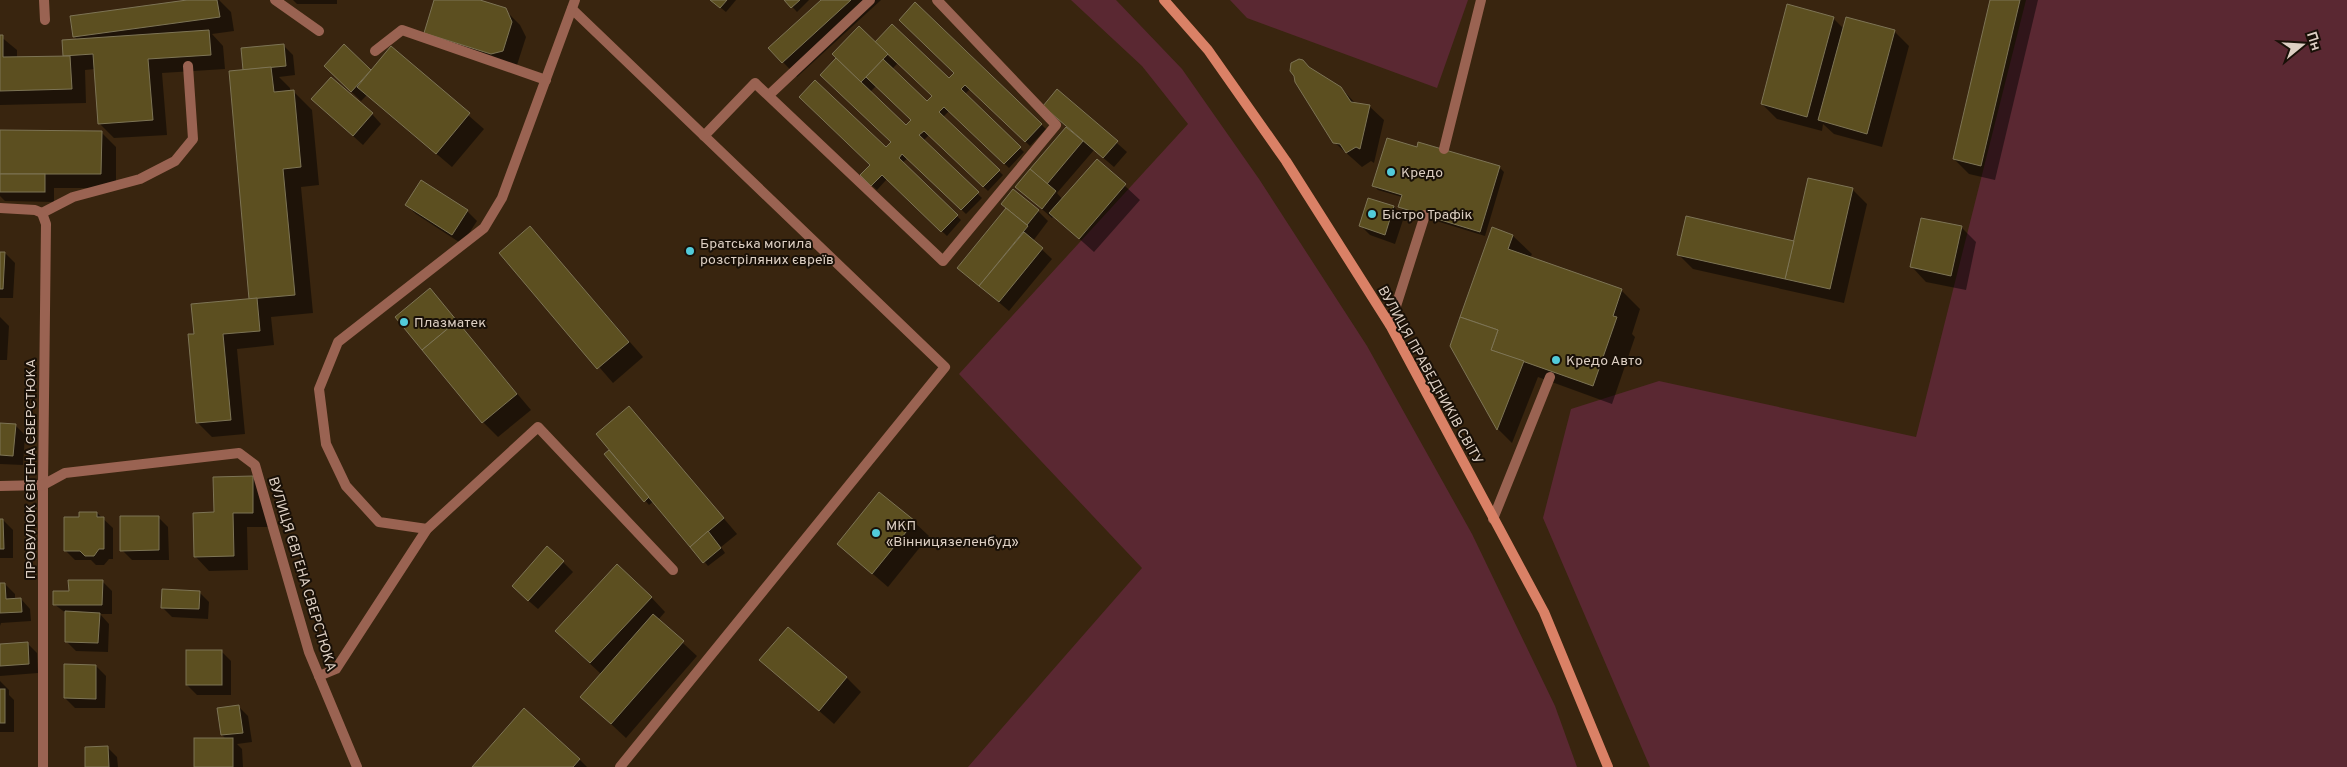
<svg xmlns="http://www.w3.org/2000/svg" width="2347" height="767" font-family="Overpass,sans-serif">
<rect width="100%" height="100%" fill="#39250f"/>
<g fill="#5a2832">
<path d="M1071,0H1116L1182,69L1259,179L1367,346L1472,534L1555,706L1577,767H968L1142,568L959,374L1188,124L1142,66Z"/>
<path d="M1230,0H1468L1437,88L1247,18Z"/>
<path d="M2026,0H2347V767H1650L1543,518L1571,409L1659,381L1916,437Z"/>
</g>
<g fill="#0007" fill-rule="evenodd">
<path d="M196,0H219L231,12L234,31L212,34L223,46L225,69L162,73L167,135L114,138L99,123L95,69L85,70L86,103L0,105V36L17,50V58L64,57L63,41L78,40L74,36Z"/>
<path d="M293,0H337V4H297Z"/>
<path d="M436,0H476L505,10L520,25L526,37L517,65L507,68L425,32Z"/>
<path d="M711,0H736L726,12Z"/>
<path d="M786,0H809L797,12Z"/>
<path d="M823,0H881L797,77L770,48Z"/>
<path d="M1992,0H2038L1995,180L1969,174L1954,159Z"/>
<path d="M915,4L1046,129L1030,146L971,88L964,95L1024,152L1009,168L949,111L943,117L1003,175L988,191L929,135L923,141L982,198L966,214L908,158L902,163L961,220L947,236L887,179L877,190L862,175L872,165L801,97L815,81L886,149L892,142L822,75L838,58L834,54L859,28L880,48L882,47L877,42L892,26L949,80L956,73L900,20ZM887,51L934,96L927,103L892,69L897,64L885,53ZM877,85L913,120L906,127L870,92Z"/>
<path d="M1833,18L1844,29L1847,18L1895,32L1909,46L1882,147L1834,134L1823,124L1822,131L1777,119L1762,104Z"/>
<path d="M283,45L293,55L295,75L279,77L290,88V92L293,91L312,110L319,185L301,187L313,313L271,317L274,345L237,349L245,434L212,437L197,422L195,335L252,300L246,71Z"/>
<path d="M344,46L372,72L391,48L484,129L452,167L367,95L361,101L335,76Z"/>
<path d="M1341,88L1356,104L1369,106L1384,120L1374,163L1371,161L1362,167L1334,142Z"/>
<path d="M1058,91L1127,152L1114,167L1094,150L1057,193L1063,200L1097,160L1140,200L1094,252L1054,216L1052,218L1017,187L1067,127L1045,106Z"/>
<path d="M323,109L372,114L381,124L363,145Z"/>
<path d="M0,131L101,132L116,147V188H54V202L5,201L0,196Z"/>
<path d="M1417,149L1499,167L1504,172L1485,236L1404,211L1399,206L1402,197L1378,190L1374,186Z"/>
<path d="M1852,189L1867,204L1844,303L1693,269L1678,254L1795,242Z"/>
<path d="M1369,199L1394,207L1404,217L1395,244L1370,235L1361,226Z"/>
<path d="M406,205L467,211L477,221L462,244L416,214Z"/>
<path d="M1007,208L1038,211L1048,221L1033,241L1052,259L1009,311L959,268Z"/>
<path d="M1961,227L1976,242L1966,290L1926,282L1912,267Z"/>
<path d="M530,228L643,357L613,383L500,253Z"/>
<path d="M1513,236L1532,254L1530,258L1621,290L1640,309L1632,334L1635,337L1612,404L1538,377L1512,443L1498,429L1451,346Z"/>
<path d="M0,253H5L15,263L13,298H0Z"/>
<path d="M430,290L531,410L498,437L483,422L397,317Z"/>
<path d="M0,317L9,326L7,360H0Z"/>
<path d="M629,407L737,534L721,547L725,553L708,566L654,501L649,505L606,454L611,450Z"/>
<path d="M0,424L15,425L25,435L23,465L0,464Z"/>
<path d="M252,478L267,492L268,527H247L248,570L209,571L195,556L215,514Z"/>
<path d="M97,513L113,528V559H109L104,565H96L91,560H75L65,550L80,519Z"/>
<path d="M158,517L168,527L169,560H132L122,550Z"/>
<path d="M0,520H3L13,530V558H0Z"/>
<path d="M914,522L929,536L888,587L838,544Z"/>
<path d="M563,562L573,572L538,609L523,596Z"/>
<path d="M102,581L112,591V614H100L109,624L108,652L76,651L66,641L67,614L54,604L70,593Z"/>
<path d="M0,584H5L15,594V599H21L30,609L31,621L1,623L0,626Z"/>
<path d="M199,592L209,602L208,619L172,617L162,607Z"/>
<path d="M651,597L665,612L658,620L697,656L626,738L582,697L601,674L571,646Z"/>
<path d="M27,643L37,653L38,673L0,676V645Z"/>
<path d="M221,651L231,661V695H197L187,685Z"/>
<path d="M761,660L846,677L861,692L834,724Z"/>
<path d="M96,666L106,676L105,708H75L65,698Z"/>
<path d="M0,681L9,690V695L14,700V732H0Z"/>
<path d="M238,706L248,716L252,742L237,744L242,749L243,767H195L226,739L222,735Z"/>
<path d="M107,747L117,757L118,767H87Z"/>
<path d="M579,759L587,767H473Z"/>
</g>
<g fill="#5c4f20" stroke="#7d7455">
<path d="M187,0H217L220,17L73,37L70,16Z"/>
<path d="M434,0H480L506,8L512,22L503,51L491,54L424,33Z"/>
<path d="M710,0H727L720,8Z"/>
<path d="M784,0H800L791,8Z"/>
<path d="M821,0H851L782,63L768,48Z"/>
<path d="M1990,0H2020L1981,166L1953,159Z"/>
<path d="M915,2L1042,124L1025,142L965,85L961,89L1021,147L1004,164L944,107L939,112L1000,170L983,187L924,131L919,135L979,192L961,210L902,154L899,158L958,215L941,232L882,175L871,186L860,175L870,165L799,97L815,80L886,147L891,142L820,75L836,58L906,125L911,120L866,77L883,59L927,101L932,96L875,42L892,24L949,78L954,73L899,20Z"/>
<path d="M1787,4L1834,17L1807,117L1761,104Z"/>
<path d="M1846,17L1895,30L1867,134L1818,120Z"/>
<path d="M859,26L888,54L861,82L832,54Z"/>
<path d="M209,30L211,55L148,59L153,120L98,124L93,54L63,56L62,40Z"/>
<path d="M0,35H3V57L70,56L72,89L0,91Z"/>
<path d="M284,44L286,66L243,70L241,48Z"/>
<path d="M344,44L371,70L351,92L324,66Z"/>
<path d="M391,46L470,113L436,154L357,87Z"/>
<path d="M1299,59L1303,60L1309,67L1341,87L1351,102L1370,105L1360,149L1356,147L1346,153L1340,144L1333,143L1295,82L1294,76L1290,71L1291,63Z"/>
<path d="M271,67L274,92L294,90L301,167L283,169L295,295L249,299L229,71Z"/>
<path d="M331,77L373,113L353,136L311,99Z"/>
<path d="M1057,89L1118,141L1103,158L1043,106Z"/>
<path d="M1066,127L1083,141L1047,184L1030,169Z"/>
<path d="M0,130L102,131L101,174H0Z"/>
<path d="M1387,138L1417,147L1418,142L1500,166L1480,232L1398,207L1402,195L1372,186Z"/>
<path d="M1097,159L1126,184L1079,239L1049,213Z"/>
<path d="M1030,169L1056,191L1042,209L1015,187Z"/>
<rect x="0" y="174" width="45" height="18"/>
<path d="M1808,178L1853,188L1830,289L1785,279Z"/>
<path d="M421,180L468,210L452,235L405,205Z"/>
<path d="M1013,189L1039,210L1027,225L1001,204Z"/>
<path d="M1368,198L1394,206L1385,235L1359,226Z"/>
<path d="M1006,208L1028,226L979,286L957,268Z"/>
<path d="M1686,216L1794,241L1785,279L1677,255Z"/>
<path d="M1921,218L1962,226L1951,276L1910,267Z"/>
<path d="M530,226L629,342L597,369L499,253Z"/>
<path d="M1492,227L1513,235L1508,249L1622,289L1613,316L1617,317L1593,386L1491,350L1498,330L1460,317Z"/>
<path d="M1024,232L1043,248L999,302L979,286Z"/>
<path d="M0,252H5L3,289H0Z"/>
<path d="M430,288L457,321L422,350L395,317Z"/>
<path d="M257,298L260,331L223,334L231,420L196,423L188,334H194L191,304Z"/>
<path d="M1460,317L1498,330L1491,350L1524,361L1497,430L1450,346Z"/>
<path d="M457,321L517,394L482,423L422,350Z"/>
<path d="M629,406L724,518L690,547L596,434Z"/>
<path d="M0,423L16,424L13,456L0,455Z"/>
<path d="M609,450L649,497L644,502L604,454Z"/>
<path d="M253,476V513H233L234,556L194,557L193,513L214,512L213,477Z"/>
<path d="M879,492L915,521L872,574L837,544Z"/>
<path d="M79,512H97V517H104V549H99L94,556H85L80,551H64V517H79Z"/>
<path d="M120,516H159V550L120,551Z"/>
<path d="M0,519H3L4,549H0Z"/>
<path d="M708,531L721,548L703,563L690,547Z"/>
<path d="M547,546L564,561L528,601L512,586Z"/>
<path d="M617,564L652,597L590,663L555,631Z"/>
<path d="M68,580H103L102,605H53V591H69Z"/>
<path d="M0,583H5L6,599L21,598L22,612L0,613Z"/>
<path d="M162,589L200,591L199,609L161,608Z"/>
<path d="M65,611L100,613L98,643L65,642Z"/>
<path d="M653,614L684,641L611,724L580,697Z"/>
<path d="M788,627L847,677L819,711L759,660Z"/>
<path d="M28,642L29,664L0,666V644Z"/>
<rect x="186" y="650" width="36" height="35"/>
<path d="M64,664L96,665V699L64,698Z"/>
<rect x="0" y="689" width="5" height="34"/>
<path d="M239,705L243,733L221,735L217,708Z"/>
<path d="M524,708L580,759L573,767H472Z"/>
<rect x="194" y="738" width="39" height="29"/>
<path d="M108,746L109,767H85V747Z"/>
</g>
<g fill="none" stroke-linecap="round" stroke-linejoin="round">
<g stroke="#9a6352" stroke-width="10">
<path d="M44,0L45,20"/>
<path d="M275,0L319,31"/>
<path d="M572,9L945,367L620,767"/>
<path d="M375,51L402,30L546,80"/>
<path d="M769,95L870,0"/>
<path d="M704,136L755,83L943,261L1056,125L937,0"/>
<path d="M1444,149L1481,0"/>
<path d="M42,213L73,197L140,179L175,161L193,139L188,66"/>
<path d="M1390,325L1425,215"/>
<path d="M1493,519L1550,377"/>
<path d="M427,529L379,522L346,486L326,444L319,389L338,342L484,228L502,198L575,0"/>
<path d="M319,676L336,669L427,529L538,427L673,570"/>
</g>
<g stroke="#9a6352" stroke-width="10">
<path d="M0,208L35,210L42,213L46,224L43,485V767"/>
<path d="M0,486L43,485L65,473L239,453L255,465L309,652L357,767"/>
</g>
<path stroke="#da8166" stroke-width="10" d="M1164,0L1208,50L1286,161L1390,325L1544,612L1608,767"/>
</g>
<g fill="#52cbda" stroke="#191007" stroke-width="2">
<circle cx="1391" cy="172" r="5"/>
<circle cx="1372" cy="214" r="5"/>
<circle cx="690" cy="251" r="5"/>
<circle cx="404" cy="322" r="5"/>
<circle cx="1556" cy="360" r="5"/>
<circle cx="876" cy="533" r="5"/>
</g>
<g text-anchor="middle" stroke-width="4" stroke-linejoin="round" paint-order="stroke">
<g font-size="14" fill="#ddcfc3" stroke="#191007" text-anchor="start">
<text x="1401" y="177">Кредо</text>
<text x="1382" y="219">Бістро Трафік</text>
<text x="700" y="248">Братська могила<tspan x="700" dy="16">розстріляних євреїв</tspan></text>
<text x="414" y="327">Плазматек</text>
<text x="1566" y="365">Кредо Авто</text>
<text x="886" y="530">МКП<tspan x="886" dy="16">«Вінницязеленбуд»</tspan></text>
</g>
<g font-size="14" fill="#ddcfc3" stroke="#191007">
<text transform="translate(1431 375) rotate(61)" y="5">ВУЛИЦЯ ПРАВЕДНИКІВ СВІТУ</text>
<text transform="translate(30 469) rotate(-90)" y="5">ПРОВУЛОК ЄВГЕНА СВЕРСТЮКА</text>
<text transform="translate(303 574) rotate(73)" y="5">ВУЛИЦЯ ЄВГЕНА СВЕРСТЮКА</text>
</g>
</g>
<g transform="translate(2302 45) rotate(72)" stroke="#191007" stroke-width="4" paint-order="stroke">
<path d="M0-4L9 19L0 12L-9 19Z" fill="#ddcfc3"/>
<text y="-8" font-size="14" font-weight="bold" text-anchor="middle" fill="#ddcfc3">Пн</text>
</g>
</svg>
